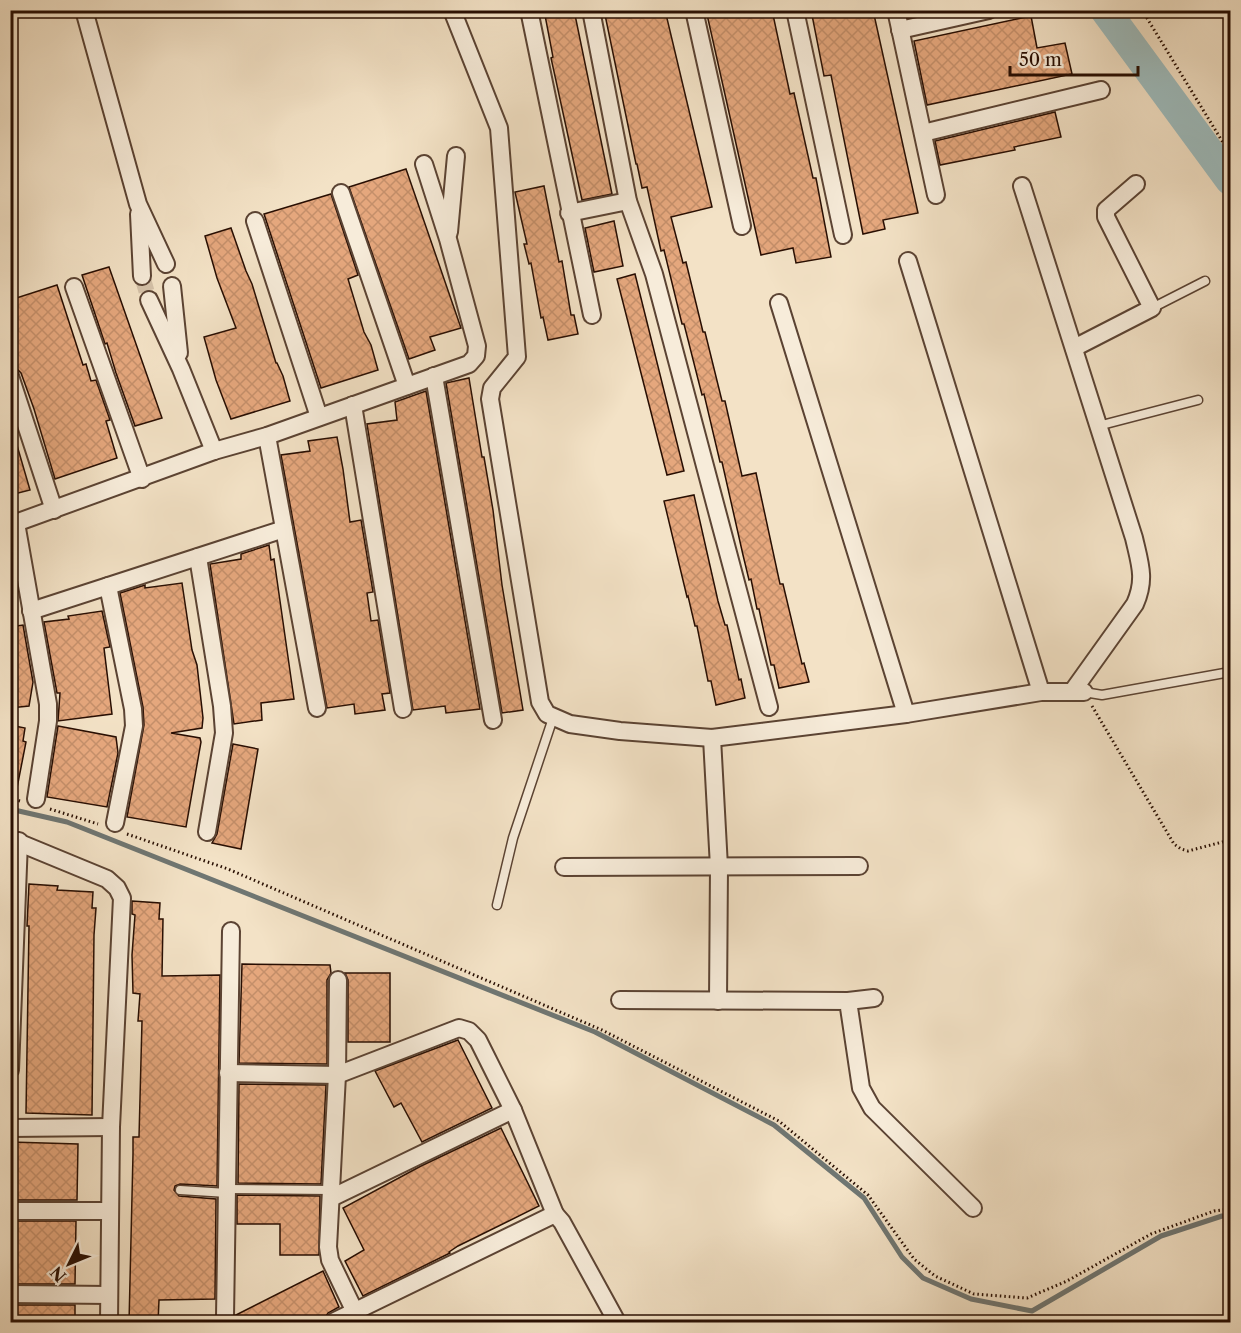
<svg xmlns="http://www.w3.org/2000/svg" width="1241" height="1333" font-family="'Libre Caslon Text',serif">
<defs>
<pattern id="building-cross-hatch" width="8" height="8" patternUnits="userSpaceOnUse" patternTransform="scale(1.5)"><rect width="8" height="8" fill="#e5a77d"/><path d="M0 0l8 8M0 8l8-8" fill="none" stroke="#c48f6a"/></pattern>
</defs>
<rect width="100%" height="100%" fill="#f3e2c6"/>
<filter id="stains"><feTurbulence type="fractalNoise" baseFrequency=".00333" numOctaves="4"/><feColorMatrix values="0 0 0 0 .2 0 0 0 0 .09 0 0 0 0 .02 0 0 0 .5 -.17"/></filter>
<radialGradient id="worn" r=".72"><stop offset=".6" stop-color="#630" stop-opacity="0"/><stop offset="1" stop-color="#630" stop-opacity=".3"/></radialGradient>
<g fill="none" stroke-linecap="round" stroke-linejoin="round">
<path stroke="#6f7672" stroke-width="5" d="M10,809L67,822L595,1032L774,1125L864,1198L902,1257L923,1278L971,1299L1032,1311L1161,1236L1222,1216H1230"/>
<path stroke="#9ebcbd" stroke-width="30" d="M1105,10L1230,180"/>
</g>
<g fill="url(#building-cross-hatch)" stroke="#280e02" stroke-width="1.5">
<path d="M544,10H574L612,194L582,200L551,58L553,57Z"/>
<path d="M604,10H665L712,207L671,217L683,263L686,262L703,332H705L722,401H725L742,476L756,473L780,584H783L802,664L804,663L809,682L779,688L774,665H771L759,609H757L751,579L749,580L743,555L722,462H720L704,394L702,395L684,324H682L664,250L661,251L647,187L642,188L637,164H636Z"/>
<path d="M706,10H772L790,94L794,93L813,178H816L831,257L796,263L793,248L761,255Z"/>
<path d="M811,10H873L918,213L883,220L885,229L863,234L831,75L824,76Z"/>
<path d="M1031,16L1037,48L1065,43L1072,74L927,105L914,41Z"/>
<path d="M1055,112L1061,137L1014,147L1015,150L940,165L935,141Z"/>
<path d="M406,169L461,328L430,337L435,350L409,359L349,187Z"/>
<path d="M544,186L559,262L562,261L571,315H574L578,334L548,340L543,317L541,318L531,263L529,264L524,244H527L515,192Z"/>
<path d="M331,194L358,275L348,279L364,332L371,345L378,370L321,388L264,214Z"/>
<path d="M614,221L623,266L594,272L585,228Z"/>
<path d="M231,228L246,271L252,284L276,363H277L283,376L290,401L231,419L216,380L204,337L236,328L217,278L205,236Z"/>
<path d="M109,267L162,418L135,426L116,373L107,343L105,344L82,275Z"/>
<path d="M635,274L684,471L667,475L617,279Z"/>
<path d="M57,285L83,365L86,364L91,381L96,380L110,420L106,421L117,458L55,479L34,409L21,373L16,368L10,350V300Z"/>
<path d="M469,378L482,457H484L493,510L502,585L523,710L502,713L446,383Z"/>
<path d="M426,391L480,709L446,713L445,706L413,710L367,424L397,420L395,402Z"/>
<path d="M14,435L30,490L10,495V436Z"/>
<path d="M337,437L343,469L350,522L361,520L373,592L367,593L371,621L378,620L390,693L382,694L385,710L355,714L354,704L327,708L281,455L310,451L308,441Z"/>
<path d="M694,495L718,601L725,625H727L739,680L741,679L745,698L716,705L711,681H708L697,626H695L688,596L687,597L664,501Z"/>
<path d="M269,545L271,560L274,559L294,699L261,703L262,720L234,724L210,564L241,559V554Z"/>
<path d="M182,583L192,650L197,665L203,718L202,728L171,733L200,738L201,742L186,827L127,817L144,725L143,707L120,593L145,585V588Z"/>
<path d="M102,611L110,647L104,648L112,714L58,721L60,693H57L44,622L69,619L68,616Z"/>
<path d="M23,625L33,682L29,706L10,708V627Z"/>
<path d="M10,725L25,728L23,741L26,742L17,788L10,787Z"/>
<path d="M58,726L116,737L118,753L107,807L47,797Z"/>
<path d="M233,744L258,749L241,849L212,843L217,834Z"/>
<path d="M29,884L58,886L57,890L93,892L92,908H96L94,935L92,1115L26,1113L29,926H27Z"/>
<path d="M132,901L160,903L159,919H163L162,976L220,975L217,1186L180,1184L175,1186L174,1190L179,1196L216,1199L215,1299L159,1300L158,1323H129L133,1154V1137H139L142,1021H138L140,994L133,993L132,955L135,915L132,914Z"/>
<path d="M242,964L330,965L331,973L327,980V1064L239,1063Z"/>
<path d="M345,973H390V1042H348V980Z"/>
<path d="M458,1040L492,1108L422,1142L401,1103L394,1107L375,1071Z"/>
<path d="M239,1084L326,1085L321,1184L238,1183Z"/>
<path d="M501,1128L539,1206L458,1246L449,1252L450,1253L363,1296L345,1261L364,1250L343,1208L421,1166Z"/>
<path d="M10,1142L78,1144L77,1200H10Z"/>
<path d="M237,1195L320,1196L319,1255H280V1224H237Z"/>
<path d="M10,1221H76L75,1284H10Z"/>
<path d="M323,1271L339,1307L328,1313L323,1321L237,1323L236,1315Z"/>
<rect x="10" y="1305" width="65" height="18"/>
</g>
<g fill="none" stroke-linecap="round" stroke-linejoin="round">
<path stroke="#d5c2a9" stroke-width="16" stroke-dasharray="16 8" stroke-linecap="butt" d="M142,276L149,300"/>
<g stroke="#5b4333" stroke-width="11">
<g id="lane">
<path d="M1152,308L1205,281"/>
<path d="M1098,426L1198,400"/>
<path d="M1084,692L1102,695L1230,672"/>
<path d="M497,905L513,838L553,718"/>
<path d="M227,1189L331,1190"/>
<path d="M180,1190L227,1193"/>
</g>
</g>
<g stroke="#5b4333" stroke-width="20">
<g id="street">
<path d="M84,10L138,204L166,264"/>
<path d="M452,10L499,128L517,357L492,388L490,399L540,702L547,714L570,724L620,731L712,738L906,714L1041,692H1084"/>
<path d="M529,10L592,315"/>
<path d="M591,10L628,201L654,274L769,707"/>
<path d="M694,10L742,226"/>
<path d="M795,10L843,235"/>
<path d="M896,10L936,195"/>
<path d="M900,30L989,10"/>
<path d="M923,133L1101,90"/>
<path d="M1022,186L1134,538C1140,564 1146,579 1135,604L1072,692"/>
<path d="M341,193L407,386"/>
<path d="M569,213L628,201"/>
<path d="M139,214L142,276"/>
<path d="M255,221L319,417"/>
<path d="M449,232L456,156"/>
<path d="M908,261L1041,692"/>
<path d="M172,286L179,353"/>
<path d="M74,287L142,479"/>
<path d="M149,300L181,369L214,451"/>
<path d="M779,303L906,714"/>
<path d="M1074,348L1152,308L1106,217V210L1136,184"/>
<path d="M10,376L54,510"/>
<path d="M434,376L493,720"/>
<path d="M353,405L403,709"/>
<path d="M267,436L317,708"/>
<path d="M16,523L48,704V721L36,799"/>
<path d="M10,525L214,451L267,436L469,364L476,356L477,346L448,239L424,164"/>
<path d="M198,557L222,706L224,733L207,832"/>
<path d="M108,586L133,709L134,726L115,823"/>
<path d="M31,611L284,529"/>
<path d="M712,738L719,867L718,1001"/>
<path d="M10,839L107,879L117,888L122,898L111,1127L109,1322"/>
<path d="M564,867L859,866"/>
<path d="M338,980L337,1075L328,1247L330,1260L355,1312"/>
<path d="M620,1000L848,1001L861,1088L872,1108L973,1208"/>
<path d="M848,1001L874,998"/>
<path d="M10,1070L19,841"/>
<path d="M228,1073L337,1075L459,1028L469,1031L478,1040L513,1110L555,1214"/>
<path d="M10,1128L111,1127"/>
<path d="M331,1198L513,1110"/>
<path d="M10,1211H110"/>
<path d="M10,1294L109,1295"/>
<path d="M227,1322L225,1317L231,931"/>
<path d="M333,1322L555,1214L562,1222L617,1322"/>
</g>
</g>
<g stroke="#280e02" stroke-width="3" stroke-dasharray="1.5 3" stroke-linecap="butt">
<path d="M1142,10L1230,154"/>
<path d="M1092,706L1174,844L1181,849L1188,851L1230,840"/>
<path d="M10,798L20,801"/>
<path d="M50,809L98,824"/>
<path d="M127,834L228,869L602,1030L779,1121L868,1195L914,1259L935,1276L974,1294L1027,1298L1067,1281L1151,1234L1214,1211L1230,1209"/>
</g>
<use href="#lane" stroke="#f7ecda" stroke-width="8"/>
<use href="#street" stroke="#f7ecda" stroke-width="16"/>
</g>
<rect width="1241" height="1333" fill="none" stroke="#f3e2c6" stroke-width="36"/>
<rect x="12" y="12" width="1217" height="1309" fill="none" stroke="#280e02" stroke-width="3"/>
<rect x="18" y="18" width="1205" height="1297" fill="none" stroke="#280e02" stroke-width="1.5"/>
<g transform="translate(69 1264) rotate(227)" stroke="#f7ecda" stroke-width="4.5" paint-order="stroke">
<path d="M0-4.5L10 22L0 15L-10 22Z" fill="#280e02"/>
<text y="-9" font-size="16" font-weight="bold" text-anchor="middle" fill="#280e02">N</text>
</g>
<path d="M1010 66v9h128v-9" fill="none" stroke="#280e02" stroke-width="3"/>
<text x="1019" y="66" font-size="18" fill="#280e02" stroke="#f7ecda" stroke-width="4.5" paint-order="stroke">50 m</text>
<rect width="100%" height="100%" filter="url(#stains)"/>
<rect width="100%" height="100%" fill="url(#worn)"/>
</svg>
